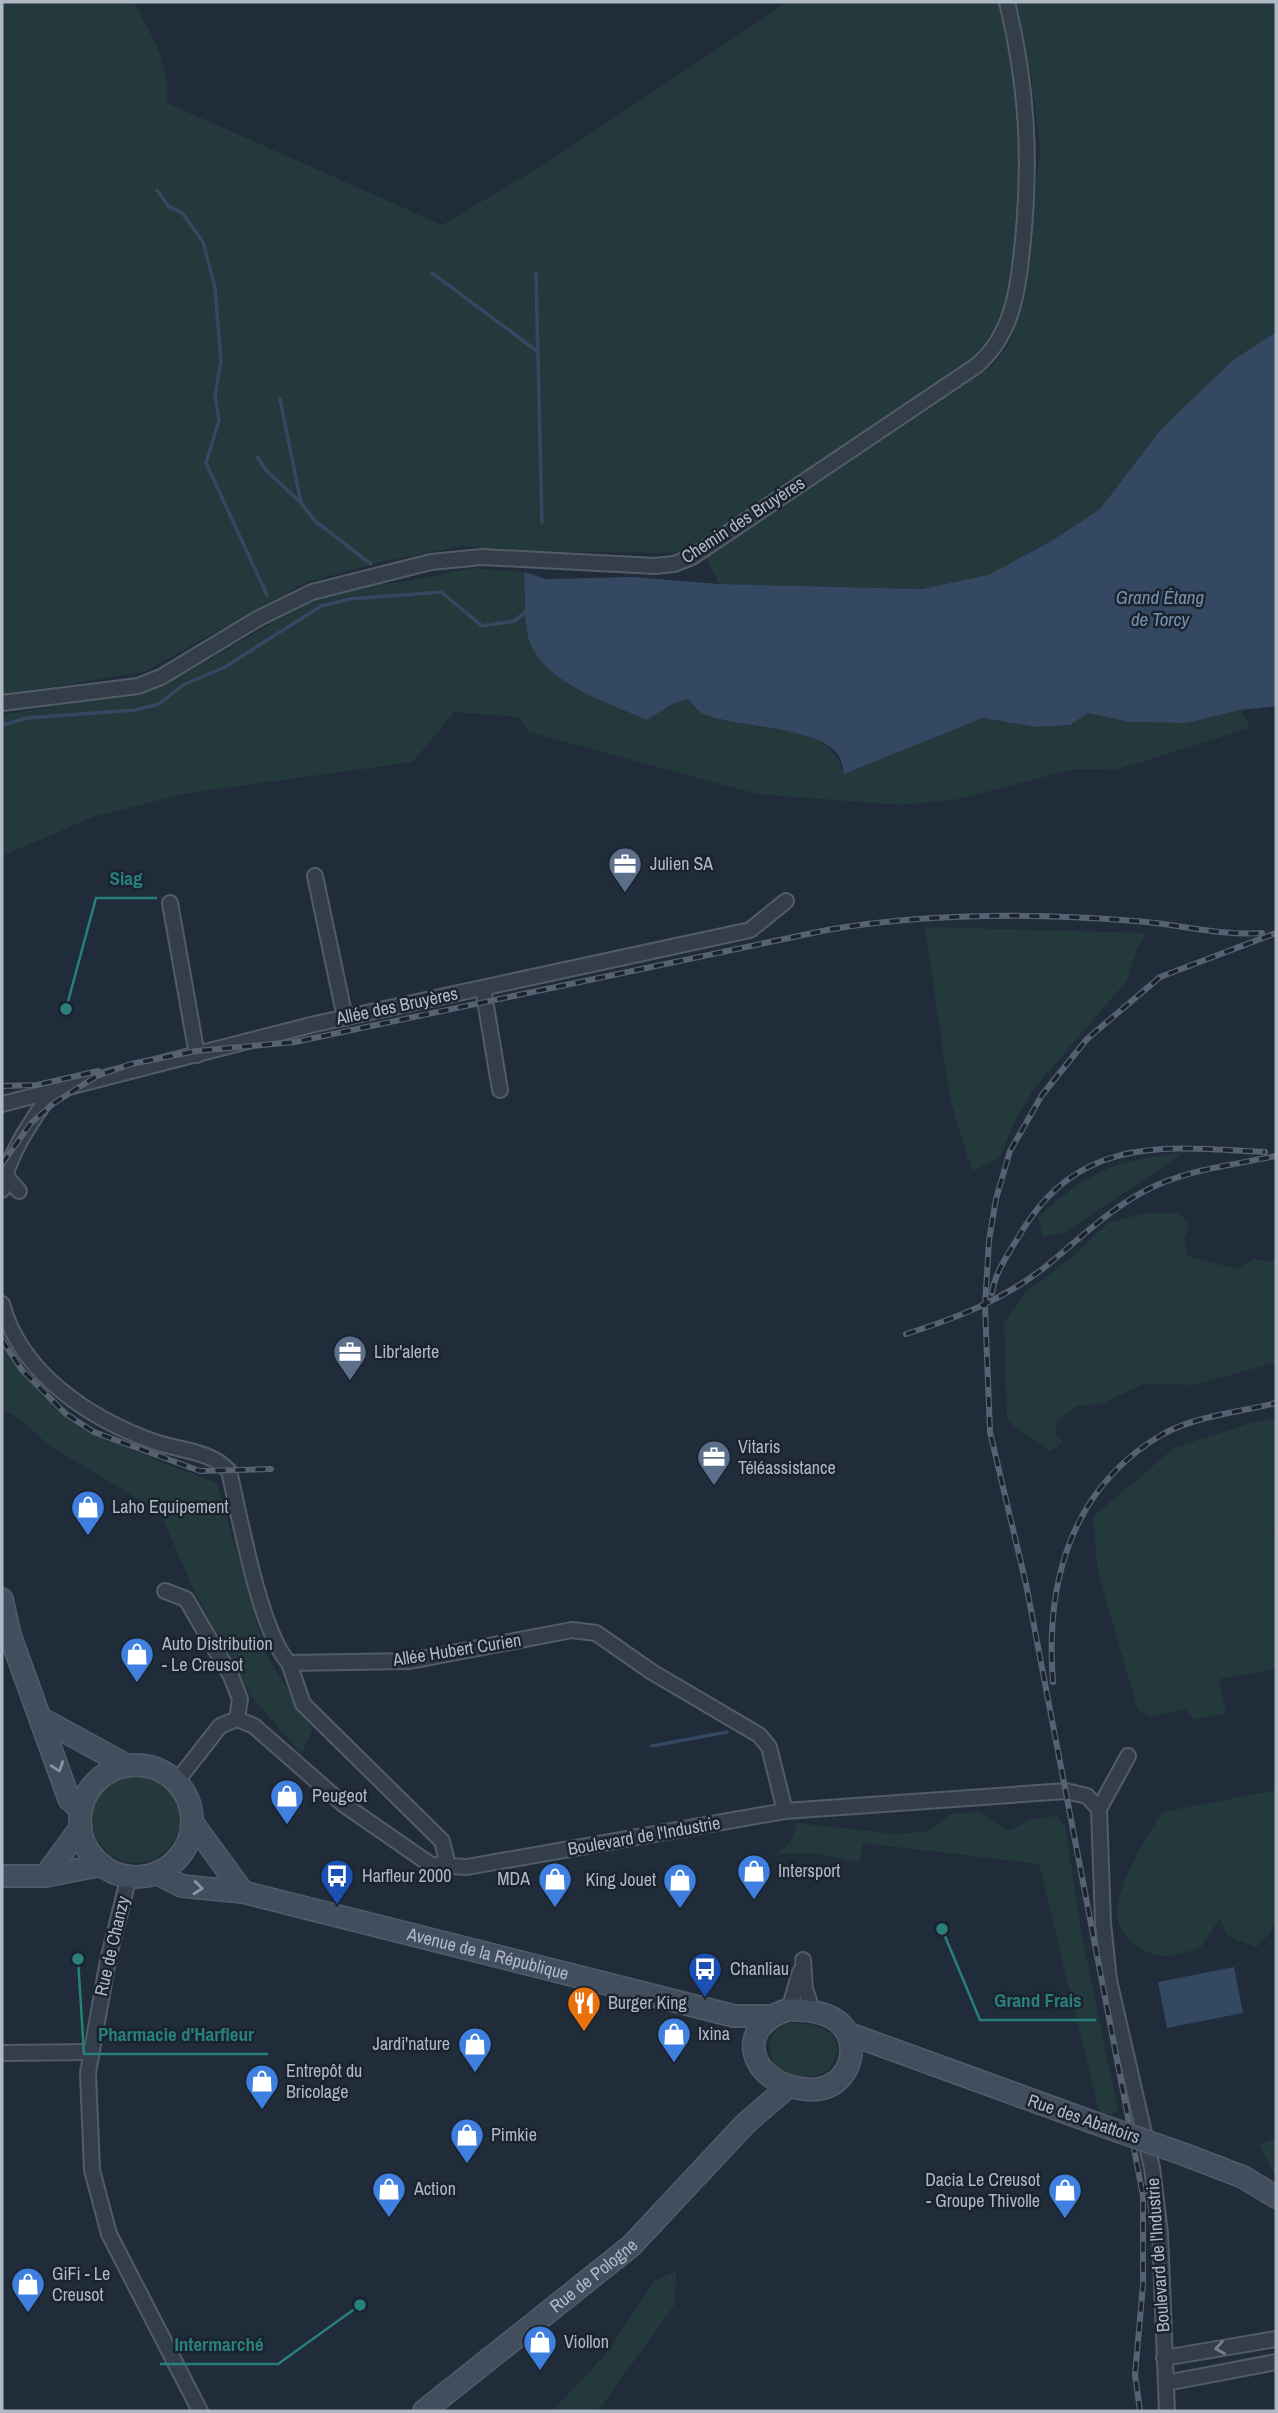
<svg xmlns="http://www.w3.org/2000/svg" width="1278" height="2413" font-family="'Archivo Narrow',sans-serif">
<rect width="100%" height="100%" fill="#212c3a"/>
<g fill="#23393b">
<path d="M2,2H134C152,37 170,61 167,103L442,225L548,162L787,2H1001C1021,82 1026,164 1016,246C1014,261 1014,279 1010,294C1001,326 980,351 956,372L690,548L671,553L506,551L463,546L380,562L305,583L144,672L2,695Z"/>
<path d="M1015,2H1276V332L1233,360L1161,429L1100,509L1048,543L988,575L922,589L719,584L706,558L991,367L1007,348L1024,301L1040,147L1031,77Z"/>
<path d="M472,568L524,572L530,642L647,720L674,703L688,699C730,743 829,710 844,774L983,718L1036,727L1070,725L1088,713L1129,722L1185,723L1241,710L1250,728L1115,770L1073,769L960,799L900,805L757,794L529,732L518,717L454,712L413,762L183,794L93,817L2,856V785L4,783L2,776V715L151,690L202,664L305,603L369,585L404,582Z"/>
<path d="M925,927L1146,933L1136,952L1127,981L1034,1088L1013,1125L1000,1157L972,1171L950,1099Z"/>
<path d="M1183,1153L1064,1233L1043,1237L1038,1217C1089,1171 1115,1160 1183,1153Z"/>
<path d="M1179,1213L1189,1224L1184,1240L1188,1256L1236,1269L1253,1259L1276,1262V1362L1195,1385L1144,1384L1101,1404L1077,1406L1057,1421L1055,1435L1063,1442L1050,1452C1036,1438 1020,1433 1007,1419L1004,1322L1026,1292L1078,1252L1108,1223L1141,1214Z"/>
<path d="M2,1340C42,1423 136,1452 217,1483L266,1654L312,1729L302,1754L250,1695L195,1593L160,1512L50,1446L18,1418L2,1409Z"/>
<path d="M1276,1418V1528L1272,1533L1276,1538V1665L1271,1670L1219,1679L1226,1713L1194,1720L1185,1709L1152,1717L1138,1710L1098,1574L1093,1517L1174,1448L1247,1424Z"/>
<circle cx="136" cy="1819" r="44"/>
<path d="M1276,1790V1915L1270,1933L1256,1947L1227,1936L1220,1918L1201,1947C1190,1951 1175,1957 1163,1956C1142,1955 1115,1933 1117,1910C1119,1882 1146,1835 1163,1812Z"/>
<path d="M979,1812L1009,1831L1032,1819L1057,1816L1065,1826L1082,1935L1118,2112L1100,2115L1039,1864L863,1843L859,1862L819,1854H776L790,1843L797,1823L896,1834L928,1831L951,1814Z"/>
<path d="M789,2023C811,2023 834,2025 838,2050L829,2070C813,2081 786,2078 773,2063L769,2042L776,2030Z"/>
<path d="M1276,2138V2178L1259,2145Z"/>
<path d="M676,2271L675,2304L598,2411H552L606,2354L654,2281Z"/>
</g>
<g fill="#344861">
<path d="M1276,332V706L1241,710L1186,723L1129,722L1088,713L1070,725L1036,727L983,718L844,774C843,769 842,763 840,758C825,726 735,728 704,714C697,711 693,704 688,699L674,703L647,720C610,703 547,685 530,643C523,624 526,593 524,572L545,579L634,577L719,584L922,589L988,575L1048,543L1100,509L1161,429L1233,360Z"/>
<path d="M1234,1967L1243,2013L1167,2028L1158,1982Z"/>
</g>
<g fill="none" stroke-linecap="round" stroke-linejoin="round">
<g stroke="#344861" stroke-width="3.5">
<path d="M157,190L168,206L182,213L203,242L215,288L221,361L215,396L219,420L206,463L267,595"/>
<path d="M432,273L537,351"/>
<path d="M536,274L542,522"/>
<path d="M280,399L301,503L315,521L371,564"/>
<path d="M257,457L266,470L299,501"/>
<path d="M2,725L27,718L135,710L159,704L183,685L225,667L321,606L350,599L441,592L482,626L514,621L531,608"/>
<path d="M652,1746L727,1732"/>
</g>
<g stroke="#525c68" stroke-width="18">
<g id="street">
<path d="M2,703L138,686L161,677L259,618L312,592L431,562L482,557L655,566L674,564L692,557L976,366C1014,334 1018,288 1023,240C1031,156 1027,85 1007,2"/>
<path d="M315,876L345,1018"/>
<path d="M170,903L197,1055"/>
<path d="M483,988L500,1090"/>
<path d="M2,1104L315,1024L750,930L786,901"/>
<path d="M2,1172L19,1191"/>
<path d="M2,1190C8,1153 31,1123 51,1093"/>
<path d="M2,1304C21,1374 90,1419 155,1442C181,1451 209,1450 229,1471C240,1517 260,1632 289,1663L410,1661L572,1630L596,1633L652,1672L759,1735L769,1747L785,1811"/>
<path d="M165,1591L186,1599L231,1676L240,1699L237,1719"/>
<path d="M289,1663L303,1704L442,1841L448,1866"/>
<path d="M1128,1756L1099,1809L1103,1923L1109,1980L1152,2168L1160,2233L1167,2411"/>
<path d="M177,1781L220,1726L237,1719L254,1726L343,1804L431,1865L467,1867L785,1811L1066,1791L1087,1796L1099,1809"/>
<path d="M129,1876L108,1960L88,2073L92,2170L109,2234L200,2411"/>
<path d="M803,1960L805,1989L813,2012"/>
<path d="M789,2010L800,1972"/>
<path d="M2,2053L91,2052"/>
<path d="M1164,2358L1276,2339"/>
<path d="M1166,2383L1276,2362"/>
</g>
</g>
<g stroke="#525c68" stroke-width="24">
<g id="secondary">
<path d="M2,1599L10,1635L69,1799L81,1810"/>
<path d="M42,1719L126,1765"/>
<circle cx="136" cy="1821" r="56"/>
<path d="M192,1822L243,1892"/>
<path id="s1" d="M156,1873L182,1886L243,1892L734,2016H773"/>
<path d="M2,1876H45L102,1865"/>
<path d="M45,1876L81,1827"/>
<path d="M787,2010C813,2009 847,2014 851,2046C852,2057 849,2067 842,2076C832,2088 818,2091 803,2089C748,2082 734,2027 787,2010Z"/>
<path d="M847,2033L1092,2122"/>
<path d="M1183,2154L1243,2177L1276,2197"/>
<path id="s2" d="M424,2411L631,2246L746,2123L788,2087"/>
</g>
</g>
<use href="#street" stroke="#343e4a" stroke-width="14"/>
<use href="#secondary" stroke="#424d5d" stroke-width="21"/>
<g stroke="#566271" stroke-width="6">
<g id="rail">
<path d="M2,1086L37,1085L98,1071"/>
<path d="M2,1164L31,1123L54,1103L97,1076L131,1064L196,1051L295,1042L827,930C927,913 1034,913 1135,921C1178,924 1219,936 1262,933"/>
<path d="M992,1293C995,1271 1011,1250 1022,1231C1082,1134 1166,1147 1265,1152"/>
<path d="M906,1334C957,1318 1003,1300 1045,1267C1081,1238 1114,1204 1157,1185C1194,1169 1237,1164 1276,1156"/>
<path d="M2,1340L22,1370L66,1414L94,1432L200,1471L271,1469"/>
<path d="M1053,1682C1045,1583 1071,1487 1163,1434C1196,1416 1240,1412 1276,1403"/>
<path d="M1140,2411L1135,2375L1143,2285V2196L1026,1584L990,1432L985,1306L989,1240L996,1199L1010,1151L1042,1095L1087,1039L1160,977L1276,933"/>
</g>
</g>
<use href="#rail" stroke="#1a232e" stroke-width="3.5" stroke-dasharray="10" stroke-linecap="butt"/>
<g stroke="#525c68" stroke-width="24" stroke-linecap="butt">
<path id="secondary-bridge" d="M1092,2122L1183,2154"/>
</g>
<use href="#secondary-bridge" stroke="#424d5d" stroke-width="21"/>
</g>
<defs><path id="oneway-chevron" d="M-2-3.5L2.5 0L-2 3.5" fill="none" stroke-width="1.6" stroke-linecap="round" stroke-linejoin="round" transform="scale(1.75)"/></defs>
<g stroke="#8993a1">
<use href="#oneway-chevron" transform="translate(58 1767) rotate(71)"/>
<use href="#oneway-chevron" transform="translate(198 1888) rotate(6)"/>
</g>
<use stroke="#78828e" href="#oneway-chevron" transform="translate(1220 2348) rotate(171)"/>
<defs>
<g id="office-pin" transform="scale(1.75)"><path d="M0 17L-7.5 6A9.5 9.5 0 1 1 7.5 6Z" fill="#5c6f8a" stroke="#1a232e"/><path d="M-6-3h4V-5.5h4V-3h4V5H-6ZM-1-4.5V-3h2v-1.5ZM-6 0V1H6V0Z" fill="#fff"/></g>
<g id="shop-pin" transform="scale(1.75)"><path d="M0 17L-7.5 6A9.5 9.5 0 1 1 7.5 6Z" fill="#3f7fe0" stroke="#1a232e"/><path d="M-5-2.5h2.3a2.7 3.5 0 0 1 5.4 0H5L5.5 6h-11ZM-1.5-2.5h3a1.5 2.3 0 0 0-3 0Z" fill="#fff"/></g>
<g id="bus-pin" transform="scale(1.75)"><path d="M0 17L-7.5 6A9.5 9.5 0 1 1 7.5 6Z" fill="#1a4fb4" stroke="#1a232e"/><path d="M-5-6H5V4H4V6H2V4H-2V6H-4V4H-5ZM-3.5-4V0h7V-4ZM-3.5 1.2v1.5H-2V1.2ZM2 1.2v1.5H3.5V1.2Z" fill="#fff"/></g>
<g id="restaurant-pin" transform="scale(1.75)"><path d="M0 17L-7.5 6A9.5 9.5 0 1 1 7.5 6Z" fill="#e8710a" stroke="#1a232e"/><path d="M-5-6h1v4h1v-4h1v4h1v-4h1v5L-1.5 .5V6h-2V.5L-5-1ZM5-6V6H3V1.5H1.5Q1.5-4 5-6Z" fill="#fff"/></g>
</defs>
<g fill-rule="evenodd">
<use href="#office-pin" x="625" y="864"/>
<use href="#office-pin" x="350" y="1352"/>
<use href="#office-pin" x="714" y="1457"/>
<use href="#shop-pin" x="88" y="1507"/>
<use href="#shop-pin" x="137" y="1654"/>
<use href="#shop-pin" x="287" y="1796"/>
<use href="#shop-pin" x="754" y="1871"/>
<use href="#bus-pin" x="337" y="1876"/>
<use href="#shop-pin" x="555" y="1879"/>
<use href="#shop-pin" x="680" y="1880"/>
<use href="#bus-pin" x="705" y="1969"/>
<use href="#restaurant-pin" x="584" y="2003"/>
<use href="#shop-pin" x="674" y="2034"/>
<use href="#shop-pin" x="475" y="2044"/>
<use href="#shop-pin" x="262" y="2081"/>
<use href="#shop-pin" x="467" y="2135"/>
<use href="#shop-pin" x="389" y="2189"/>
<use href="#shop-pin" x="1065" y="2190"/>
<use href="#shop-pin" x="28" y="2284"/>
<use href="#shop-pin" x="540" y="2342"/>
</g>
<g text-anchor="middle" stroke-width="5" stroke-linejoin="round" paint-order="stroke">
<g font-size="18" fill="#afb9c6" stroke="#1a232e">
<text transform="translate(743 520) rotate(-33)" y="6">Chemin des Bruyères</text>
<text transform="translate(397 1006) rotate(-12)" y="6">Allée des Bruyères</text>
<text transform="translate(457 1650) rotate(-9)" y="6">Allée Hubert Curien</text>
<text transform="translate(644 1836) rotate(-10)" y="6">Boulevard de l'Industrie</text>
<text transform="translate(112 1946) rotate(-77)" y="6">Rue de Chanzy</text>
<text dy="6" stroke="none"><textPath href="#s1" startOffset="343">Avenue de la République</textPath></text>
<text transform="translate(1084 2119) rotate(19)" y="6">Rue des Abattoirs</text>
<text transform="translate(1158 2255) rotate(-94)" y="6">Boulevard de l'Industrie</text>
<text dy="6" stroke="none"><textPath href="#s2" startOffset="217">Rue de Pologne</textPath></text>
</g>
<g font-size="18" fill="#afb9c6" stroke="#1a232e" text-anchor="start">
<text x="650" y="870">Julien SA</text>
<text x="374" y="1358">Libr'alerte</text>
<text x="738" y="1453">Vitaris<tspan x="738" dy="21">Téléassistance</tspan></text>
<text x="112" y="1513">Laho Equipement</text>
<text x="162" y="1650">Auto Distribution<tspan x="162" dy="21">- Le Creusot</tspan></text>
<text x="312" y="1802">Peugeot</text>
<text x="778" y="1877">Intersport</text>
<text x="362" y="1882">Harfleur 2000</text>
<text x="530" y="1885" text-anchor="end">MDA</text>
<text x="656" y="1886" text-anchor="end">King Jouet</text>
<text x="730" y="1975">Chanliau</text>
<text x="608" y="2009">Burger King</text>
<text x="698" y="2040">Ixina</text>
<text x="450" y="2050" text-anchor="end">Jardi'nature</text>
<text x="286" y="2077">Entrepôt du<tspan x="286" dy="21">Bricolage</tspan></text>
<text x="491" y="2141">Pimkie</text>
<text x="1040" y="2186" text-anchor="end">Dacia Le Creusot<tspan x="1040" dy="21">- Groupe Thivolle</tspan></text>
<text x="414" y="2195">Action</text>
<text x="52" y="2280">GiFi - Le<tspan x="52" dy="21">Creusot</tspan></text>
<text x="564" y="2348">Viollon</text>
</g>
<g font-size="19" font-style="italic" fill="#7690af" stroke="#1a232e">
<text x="1160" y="604">Grand Étang<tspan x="1160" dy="22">de Torcy</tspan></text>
</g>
</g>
<path fill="none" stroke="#27807b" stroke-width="2.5" d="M66 1009L96 898H157M942 1929L980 2020H1096M78 1959L84 2054H268M360 2305L278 2364H160"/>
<g fill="#27807b" stroke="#1a232e" stroke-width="2.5">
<circle cx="66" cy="1009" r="7"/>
<circle cx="942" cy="1929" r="7"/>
<circle cx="78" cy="1959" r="7"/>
<circle cx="360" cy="2305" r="7"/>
</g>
<g font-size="19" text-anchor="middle" font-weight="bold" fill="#27807b" stroke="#1a232e" stroke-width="5" stroke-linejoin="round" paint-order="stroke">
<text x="126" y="885">Siag</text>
<text x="1038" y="2007">Grand Frais</text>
<text x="176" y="2041">Pharmacie d'Harfleur</text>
<text x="219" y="2351">Intermarché</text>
</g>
<rect width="1278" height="2413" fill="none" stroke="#afb9c6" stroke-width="7"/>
</svg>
